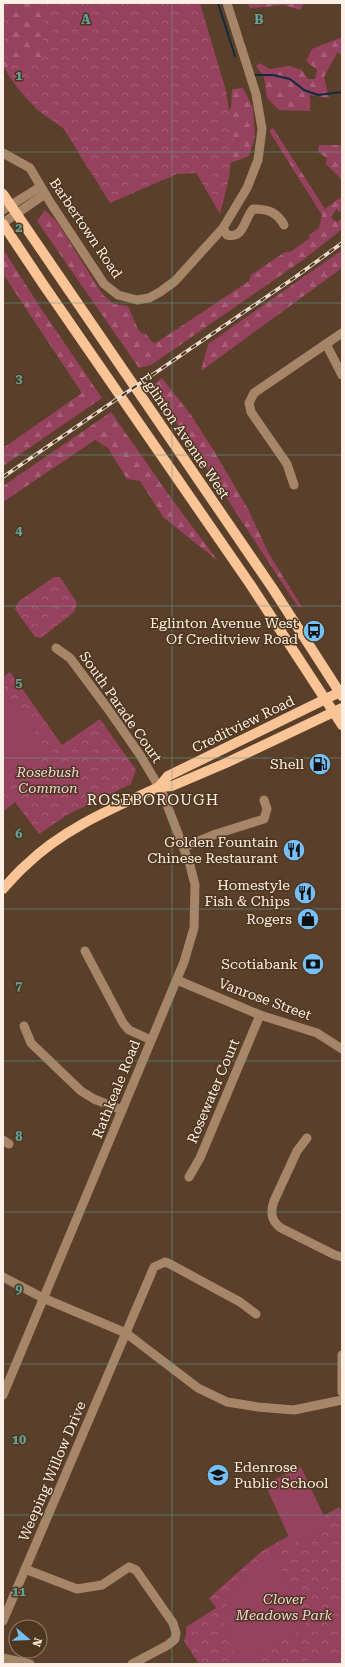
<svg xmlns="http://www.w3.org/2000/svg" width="345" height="1667" font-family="'Roboto Serif',serif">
<defs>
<pattern id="forest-firs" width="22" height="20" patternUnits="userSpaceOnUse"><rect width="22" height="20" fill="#96415e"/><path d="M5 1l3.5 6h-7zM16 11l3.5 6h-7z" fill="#a65d75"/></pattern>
<pattern id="park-crowns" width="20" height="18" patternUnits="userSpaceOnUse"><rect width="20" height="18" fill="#96415e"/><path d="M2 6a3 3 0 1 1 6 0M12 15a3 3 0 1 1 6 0" fill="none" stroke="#a65d75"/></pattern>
</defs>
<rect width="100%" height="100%" fill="#5a402a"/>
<g fill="url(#forest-firs)">
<path d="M3,3H49L213,131L231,108L232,89L243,88L253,108L255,137L249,156L203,173L134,175L103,185C85,170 78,148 64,129C57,121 45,116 37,109C24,97 11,81 3,65Z"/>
<path d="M248,3H304L300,10L284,5L250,8Z"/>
<path d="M342,37V54L337,53L324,77L329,98L310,95V111L279,110L267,98L264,77L256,66L259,63L270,69L289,66L302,70L308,79H315L317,70L306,61L312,49Z"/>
<path d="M273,128L325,209L342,196V210L340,212L336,209L331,218L337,222L342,218V229L303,260L151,365L139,368L37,221L45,210L57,222L103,295L114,304L128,306L138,329L141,333L146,334L152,342L156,343L249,281L251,275L285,252H290L310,238L309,235L319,228L322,215L269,131Z"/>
<path d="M342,142V180L326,164L327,158L318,152L319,145H341Z"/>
<path d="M3,249L42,310L102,398L3,466V448L82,393L3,274Z"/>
<path d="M342,250V268L201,371L208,344Z"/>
<path d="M162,378L191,415L214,451L248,509L269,554L302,607H298L193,447L151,387Z"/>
<path d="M111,412L171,498L218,561L164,518L140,481L127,479L108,448L95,440L3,502V486Z"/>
</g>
<g fill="url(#park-crowns)">
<path d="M3,3H11L7,59L41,61L46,5L18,3H200L226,91L233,137L229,178L220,214L193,167L110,203L64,129L36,109L7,61L3,53Z"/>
<path d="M54,577H60L77,603L74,612L41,638L35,637L15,609L18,602Z"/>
<path d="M10,672L62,745L100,719L136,770L131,784L67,815L39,834L15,802L3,812V677Z"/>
<path d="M339,1507L342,1513V1664H199L184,1641L186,1634V1627L216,1608L209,1598L262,1551Z"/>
</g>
<g fill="#96415e">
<path d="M3,687L50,754L7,785L3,779Z"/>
<path d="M301,1467L329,1527L292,1544L265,1484Z"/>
<path d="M273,1550L306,1621L304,1628L243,1664C239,1659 234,1654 231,1649C212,1607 238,1572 273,1550Z"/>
<path d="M328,1648L339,1664H303Z"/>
</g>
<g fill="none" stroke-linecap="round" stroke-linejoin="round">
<g stroke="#0e2c40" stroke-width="2">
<path d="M218,3L235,56"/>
<path d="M254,75H273L290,79L304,90L318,95L342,92"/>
</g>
<g stroke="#a68568" stroke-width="9">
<path d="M3,153L30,168L50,202L104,284L118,295L137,300L149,298L160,292L175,281L223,228L247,188L258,160L262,129L256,94L227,3"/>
<path d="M3,210L40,187"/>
<path d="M3,223L45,194"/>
<path d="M223,228L227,235C244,239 244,219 253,209C268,209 277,212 284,225"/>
<path d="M326,344L342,375"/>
<path d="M294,485L287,464L251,412L249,403L254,393L342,333"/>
<path d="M184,847L216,834L264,819L267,809L264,800"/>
<path d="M85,951L123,1023L129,1030L151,1040"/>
<path d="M177,980L260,1015L317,1033L342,1049"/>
<path d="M24,1026L31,1043L81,1091L94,1099L122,1110"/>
<path d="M307,1138L297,1151L274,1201C270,1212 271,1221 281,1228L335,1255L342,1257"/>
<path d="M3,1140L9,1144"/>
<path d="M189,1177L200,1158L260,1015"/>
<path d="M3,1277L43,1298L126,1333L198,1388L227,1402L258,1407L294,1410L342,1400"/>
<path d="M342,1355V1392"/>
<path d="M3,1395L184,962L194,928L195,885L190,865L164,797L159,787L140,755L108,709L70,658L56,648"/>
<path d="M25,1569L77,1589L102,1585L129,1567L136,1570L173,1623L176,1633L175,1639L168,1645L132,1664"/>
<path d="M3,1621L154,1267L165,1262L170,1264L240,1302L256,1314"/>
<path d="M3,1658L30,1664"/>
</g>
<g stroke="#fbc496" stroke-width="10">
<path d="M3,194L273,589L342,696"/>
<path d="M3,224L43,284L250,584L342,725"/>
<path d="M159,787L168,776L342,691"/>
<path d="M3,889C10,881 18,872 26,865C63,829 113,808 159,787L172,786L226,763L342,708"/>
</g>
<g stroke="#ebdbd0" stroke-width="3.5">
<path id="rail" d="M3,477L294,278L342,243"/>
</g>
<use href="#rail" stroke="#4f361f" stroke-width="2" stroke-dasharray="6" stroke-linecap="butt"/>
</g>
<path fill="none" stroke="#63a198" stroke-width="1" stroke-opacity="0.55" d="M172,3V1664M3,152H342M3,303H342M3,455H342M3,606H342M3,758H342M3,909H342M3,1061H342M3,1212H342M3,1364H342M3,1515H342"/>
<defs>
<g id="bus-disc" transform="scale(1.15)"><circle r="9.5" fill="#75c0f6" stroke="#4f361f"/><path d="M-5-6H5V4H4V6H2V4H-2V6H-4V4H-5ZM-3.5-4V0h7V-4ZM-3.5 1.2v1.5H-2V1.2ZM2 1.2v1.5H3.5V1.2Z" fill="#111"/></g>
<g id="fuel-disc" transform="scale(1.15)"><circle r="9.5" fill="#75c0f6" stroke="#4f361f"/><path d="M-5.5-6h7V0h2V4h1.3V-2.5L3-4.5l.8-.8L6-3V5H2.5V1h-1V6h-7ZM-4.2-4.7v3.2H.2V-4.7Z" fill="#111"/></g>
<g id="restaurant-disc" transform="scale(1.15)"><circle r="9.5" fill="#75c0f6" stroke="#4f361f"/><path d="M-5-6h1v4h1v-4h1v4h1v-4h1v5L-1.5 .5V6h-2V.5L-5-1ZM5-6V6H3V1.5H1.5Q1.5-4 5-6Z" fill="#111"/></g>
<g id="shop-disc" transform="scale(1.15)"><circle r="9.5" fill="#75c0f6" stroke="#4f361f"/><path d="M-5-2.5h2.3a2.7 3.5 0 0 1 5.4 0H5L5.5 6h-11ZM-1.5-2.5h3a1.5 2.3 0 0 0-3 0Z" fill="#111"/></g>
<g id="bank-disc" transform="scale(1.15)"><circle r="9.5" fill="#75c0f6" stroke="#4f361f"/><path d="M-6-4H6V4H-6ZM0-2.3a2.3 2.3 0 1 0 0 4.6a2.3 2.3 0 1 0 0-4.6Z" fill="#111"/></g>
<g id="school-disc" transform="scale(1.15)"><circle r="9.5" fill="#75c0f6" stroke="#4f361f"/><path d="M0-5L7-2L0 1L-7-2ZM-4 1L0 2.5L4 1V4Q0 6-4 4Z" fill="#111"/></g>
</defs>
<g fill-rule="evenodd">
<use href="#bus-disc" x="314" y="631"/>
<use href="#fuel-disc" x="320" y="764"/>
<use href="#restaurant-disc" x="294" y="850"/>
<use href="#restaurant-disc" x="305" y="893"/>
<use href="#shop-disc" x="308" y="919"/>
<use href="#bank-disc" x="313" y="964"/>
<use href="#school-disc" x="218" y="1475"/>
</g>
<g text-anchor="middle" stroke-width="3" stroke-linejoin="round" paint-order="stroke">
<g font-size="14" fill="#fef0e6" stroke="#4f361f">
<text transform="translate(86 228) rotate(56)" y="5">Barbertown Road</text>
<text transform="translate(185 436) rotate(56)" y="5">Eglinton Avenue West</text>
<text transform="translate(121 707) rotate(55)" y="5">South Parade Court</text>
<text transform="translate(243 724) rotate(-26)" y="5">Creditview Road</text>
<text transform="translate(265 999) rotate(20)" y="5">Vanrose Street</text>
<text transform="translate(116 1089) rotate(-68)" y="5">Rathkeale Road</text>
<text transform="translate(213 1091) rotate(-67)" y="5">Rosewater Court</text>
<text transform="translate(52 1471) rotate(-67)" y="5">Weeping Willow Drive</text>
</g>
<g font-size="14" fill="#fef0e6" stroke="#4f361f" text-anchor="end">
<text x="298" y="628">Eglinton Avenue West<tspan x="298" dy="16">Of Creditview Road</tspan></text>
<text x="304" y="769">Shell</text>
<text x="278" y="847">Golden Fountain<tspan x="278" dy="16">Chinese Restaurant</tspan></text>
<text x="290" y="890">Homestyle<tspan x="290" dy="16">Fish &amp; Chips</tspan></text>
<text x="292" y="924">Rogers</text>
<text x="298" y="969">Scotiabank</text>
<text x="234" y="1472" text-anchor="start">Edenrose<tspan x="234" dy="16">Public School</tspan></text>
</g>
<g font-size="14" font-style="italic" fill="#eed3d9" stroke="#4f361f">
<text x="48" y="777">Rosebush<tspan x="48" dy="16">Common</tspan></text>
<text x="284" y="1604">Clover<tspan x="284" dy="16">Meadows Park</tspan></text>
</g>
<g font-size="15" letter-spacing="1" fill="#fef0e6" stroke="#4f361f">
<text x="153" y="805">ROSEBOROUGH</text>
</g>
</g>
<g font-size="13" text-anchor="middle" font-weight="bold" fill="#63a198" stroke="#4f361f" stroke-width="3" stroke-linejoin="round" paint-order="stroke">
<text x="86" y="24">A</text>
<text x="259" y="24">B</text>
<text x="19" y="80">1</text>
<text x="19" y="232">2</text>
<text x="19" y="383">3</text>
<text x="19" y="535">4</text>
<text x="19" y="687">5</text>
<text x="19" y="838">6</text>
<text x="19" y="990">7</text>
<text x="19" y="1141">8</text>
<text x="19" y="1293">9</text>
<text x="19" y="1444">10</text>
<text x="19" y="1596">11</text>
</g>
<rect width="345" height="1667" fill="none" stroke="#fef0e6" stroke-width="8"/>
<g transform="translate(28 1639) rotate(109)"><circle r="19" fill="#4f361f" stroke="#95806f"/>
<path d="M0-3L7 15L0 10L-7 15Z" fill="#75c0f6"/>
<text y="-6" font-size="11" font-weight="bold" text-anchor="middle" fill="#fef0e6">N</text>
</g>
</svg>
